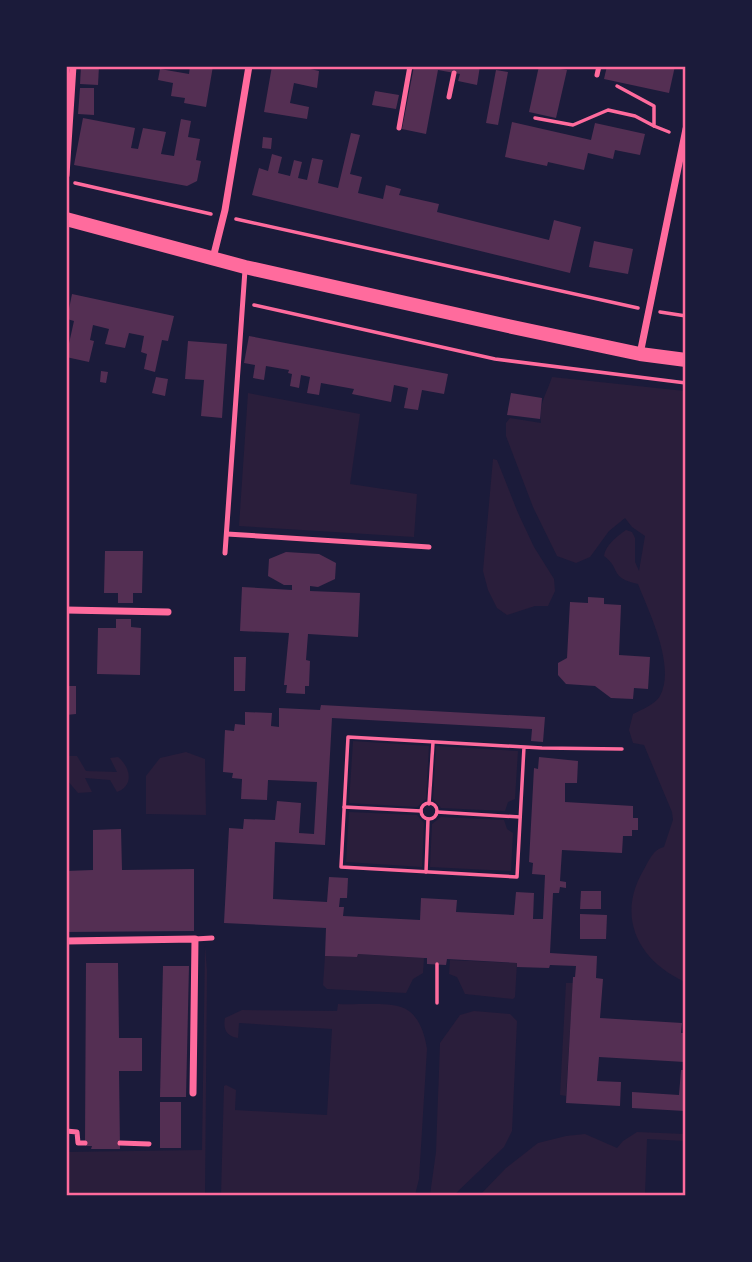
<svg xmlns="http://www.w3.org/2000/svg" width="752" height="1262" font-family="Lora,serif">
<rect width="100%" height="100%" fill="#1b1b3a"/>
<g fill="#2a1e3b">
<path d="M552,377L685,391V982C639,961 616,918 643,871C649,861 653,849 664,847L673,820L672,812L644,745L633,743L629,730L633,714C643,709 654,705 660,696C676,666 649,612 638,584C609,578 621,568 604,556C605,546 617,536 626,530L632,532L635,538V562L639,571L645,536L632,527L625,518L609,531L590,557L576,563L557,556L533,507L506,436V423L510,418L541,423C538,405 547,393 552,377Z"/>
<path d="M248,393L360,414L350,484L417,494L414,537L239,526Z"/>
<path d="M493,459L497,460L518,513L534,547L554,579L555,591L548,606H535L507,615L497,608L488,590L483,571Z"/>
<path d="M353,741L429,746L426,799L417,807L349,803Z"/>
<path d="M436,746L518,751L515,799L508,802L505,811L441,808L433,799Z"/>
<path d="M186,752L205,759L206,815L146,814V776L160,758Z"/>
<path d="M67,756H77L86,771L117,772L110,758L118,757C130,767 135,785 117,792L110,780L85,778L92,792L78,793L67,780V772L69,771Z"/>
<path d="M349,812L417,815L424,823L422,867L346,862Z"/>
<path d="M441,817L504,820L507,829L513,833L511,871L430,867L432,824Z"/>
<path d="M205,946L207,971L205,1195H67V1152L202,1150Z"/>
<path d="M358,954L424,958L423,973L413,979L406,993L327,989L323,985L325,956L357,957Z"/>
<path d="M450,960L517,963L515,997L513,999L465,994L457,977L449,974Z"/>
<path d="M566,983H573L566,1096L560,1095Z"/>
<path d="M338,1004C354,1005 388,1002 401,1007C418,1012 425,1034 427,1049L419,1179L415,1195H221L224,1086L226,1085L236,1090L235,1110L327,1115L332,1029L239,1023L238,1038C226,1036 223,1029 225,1018L242,1010L337,1011Z"/>
<path d="M474,1011L510,1014L517,1021L512,1131L504,1147L454,1195H430L436,1152L440,1043L460,1015Z"/>
<path d="M637,1132L685,1134V1141L647,1139L645,1195H480L506,1168L538,1143L566,1136L585,1134L617,1148L623,1141Z"/>
</g>
<g fill="#542f53">
<path d="M66,66H70L69,91H66Z"/>
<path d="M81,66H99L98,85L80,84Z"/>
<path d="M190,66H213L206,107L184,103L185,98L171,96L173,83L158,80L160,69L189,74Z"/>
<path d="M272,66H297L319,71L317,88L294,83L290,103L309,107L307,119L264,112Z"/>
<path d="M414,66H480L477,85L458,81L460,74L438,70L426,134L402,129Z"/>
<path d="M539,66L567,70L556,118L529,112Z"/>
<path d="M607,66H675L669,93L604,79Z"/>
<path d="M496,70L508,72L498,125L486,123Z"/>
<path d="M80,88H94V115L78,114Z"/>
<path d="M375,91L399,95L396,109L372,105Z"/>
<path d="M83,118L135,128L131,148L138,149L143,128L166,132L161,154L174,156L181,119L191,121L188,137L200,139L196,160L201,161L197,181L187,186L74,165Z"/>
<path d="M512,122L591,140L595,123L645,134L640,155L615,150L613,159L588,153L584,170L548,162L547,166L505,157Z"/>
<path d="M351,133L360,135L350,174L362,177L358,193L383,199L386,185L401,189L399,195L439,204L437,212L549,240L554,220L581,227L570,273L252,195L259,168L268,171L272,154L282,157L278,173L290,176L294,160L302,162L298,178L307,180L312,158L323,160L318,183L338,188Z"/>
<path d="M263,137L272,138L271,149L262,148Z"/>
<path d="M594,241L633,249L628,274L589,267Z"/>
<path d="M72,294L174,316L168,341L162,340L155,372L144,369L147,354L141,352L144,336L129,333L125,348L105,344L109,329L93,325L90,340L94,341L89,362L66,357L74,321L67,319Z"/>
<path d="M249,336L448,374L444,394L422,390L418,410L404,408L408,388L394,385L391,402L352,394L354,389L321,383L319,395L307,393L310,377L301,375L299,388L290,386L292,374L288,373L289,370L266,366L264,380L253,378L255,365L244,363Z"/>
<path d="M188,341L227,344L222,418L201,416L204,380L185,379Z"/>
<path d="M101,371L108,372L106,383L100,382Z"/>
<path d="M156,377L168,379L165,396L152,393Z"/>
<path d="M511,393L542,398L540,419L507,415Z"/>
<path d="M105,551H143L142,593H133V603H118V593H104Z"/>
<path d="M286,552L319,554L336,563L335,579L318,587L310,586V591L360,593L358,637L308,634L306,660L310,661L309,686H305V694L286,693L287,685H284L289,633L240,631L242,587L292,590V585H284L268,576L269,559Z"/>
<path d="M588,597L604,598V604L621,605L619,655L650,657L648,689L634,688L633,699L611,698L595,686L566,684L558,675V663L567,658L570,602L588,603Z"/>
<path d="M116,619H131V627L141,628L140,675L97,674L98,628H116Z"/>
<path d="M234,657H246L245,691H234Z"/>
<path d="M66,686H76V714L66,715Z"/>
<path d="M321,705L545,717L543,742L531,741L532,729L332,718L325,845L275,842L273,899L327,902L329,877L348,878L347,898H340L339,907H344L343,916L420,920L421,898L457,900L456,912L514,915L516,892L534,893L533,919H543L545,875L532,874L533,863L529,862L534,768L538,769L539,757L578,761L577,783H565V802L633,806V818H638V830H632V836H623L622,853L562,850L560,881L566,882V888L560,887L559,893H553L550,953L597,956L596,978L603,979L600,1018L682,1023L681,1033H685V1062L599,1057L597,1081L621,1082L620,1106L566,1103L573,977H575L576,966L550,965L549,968L517,967V963L447,959L446,965L427,964V958H424L358,954L357,957L325,956L326,928L224,923L229,828L243,829L244,819L275,820L277,801L301,803L299,833L314,834L317,782L268,780L267,800L241,799L242,779L232,778L233,773L223,772L225,730L234,731L235,724L245,725V712L272,713L271,726L279,727V708L320,710Z"/>
<path d="M121,829L122,870L194,869V931L66,932V871L93,870V830Z"/>
<path d="M581,891H601V909H580Z"/>
<path d="M580,914L607,915L606,939H580Z"/>
<path d="M86,963H118L119,1038H142V1071H119L120,1149H91L92,1146H85Z"/>
<path d="M163,966H189L186,1097H160Z"/>
<path d="M681,1070H685V1111L632,1108V1092L679,1095Z"/>
<rect x="160" y="1102" width="21" height="46"/>
</g>
<g fill="none" stroke-linecap="round" stroke-linejoin="round">
<g stroke="#ff6b9d" stroke-width="3.5">
<path d="M617,86L654,106V126L669,132"/>
<path d="M535,118L573,125L608,110L635,116L654,126"/>
<path d="M75,183L211,214"/>
<path d="M236,219L638,308"/>
<path d="M254,305L495,359L686,383"/>
<path d="M660,312L686,316"/>
<path d="M524,747L517,877L341,867L348,737L542,748L622,749"/>
<circle cx="429" cy="811" r="8"/>
<path d="M429,804L433,742"/>
<path d="M344,807L421,811"/>
<path d="M437,812L520,817"/>
<path d="M426,872L428,819"/>
<path d="M437,1003V964"/>
</g>
<g stroke="#ff6b9d" stroke-width="5">
<path d="M597,75L599,66"/>
<path d="M449,97L454,73"/>
<path d="M399,128L410,66"/>
<path d="M227,534L429,547"/>
<path d="M225,553L245,270"/>
<path d="M195,939L212,938"/>
<path d="M66,1131L77,1132L78,1143H85"/>
<path d="M120,1143L149,1144"/>
</g>
<g stroke="#ff6b9d" stroke-width="7">
<path d="M66,175L73,66"/>
<path d="M213,258L225,210L249,66"/>
<path d="M640,354L686,129"/>
<path d="M66,610L168,612"/>
<path d="M66,941L195,939L193,1093"/>
</g>
<path stroke="#ff6b9d" stroke-width="14" d="M66,219L245,267L508,326L640,354L686,360"/>
</g>
<rect width="752" height="1262" fill="none" stroke="#1b1b3a" stroke-width="136"/>
<rect x="68" y="68" width="616" height="1126" fill="none" stroke="#ff6b9d" stroke-width="2.5"/>
</svg>
